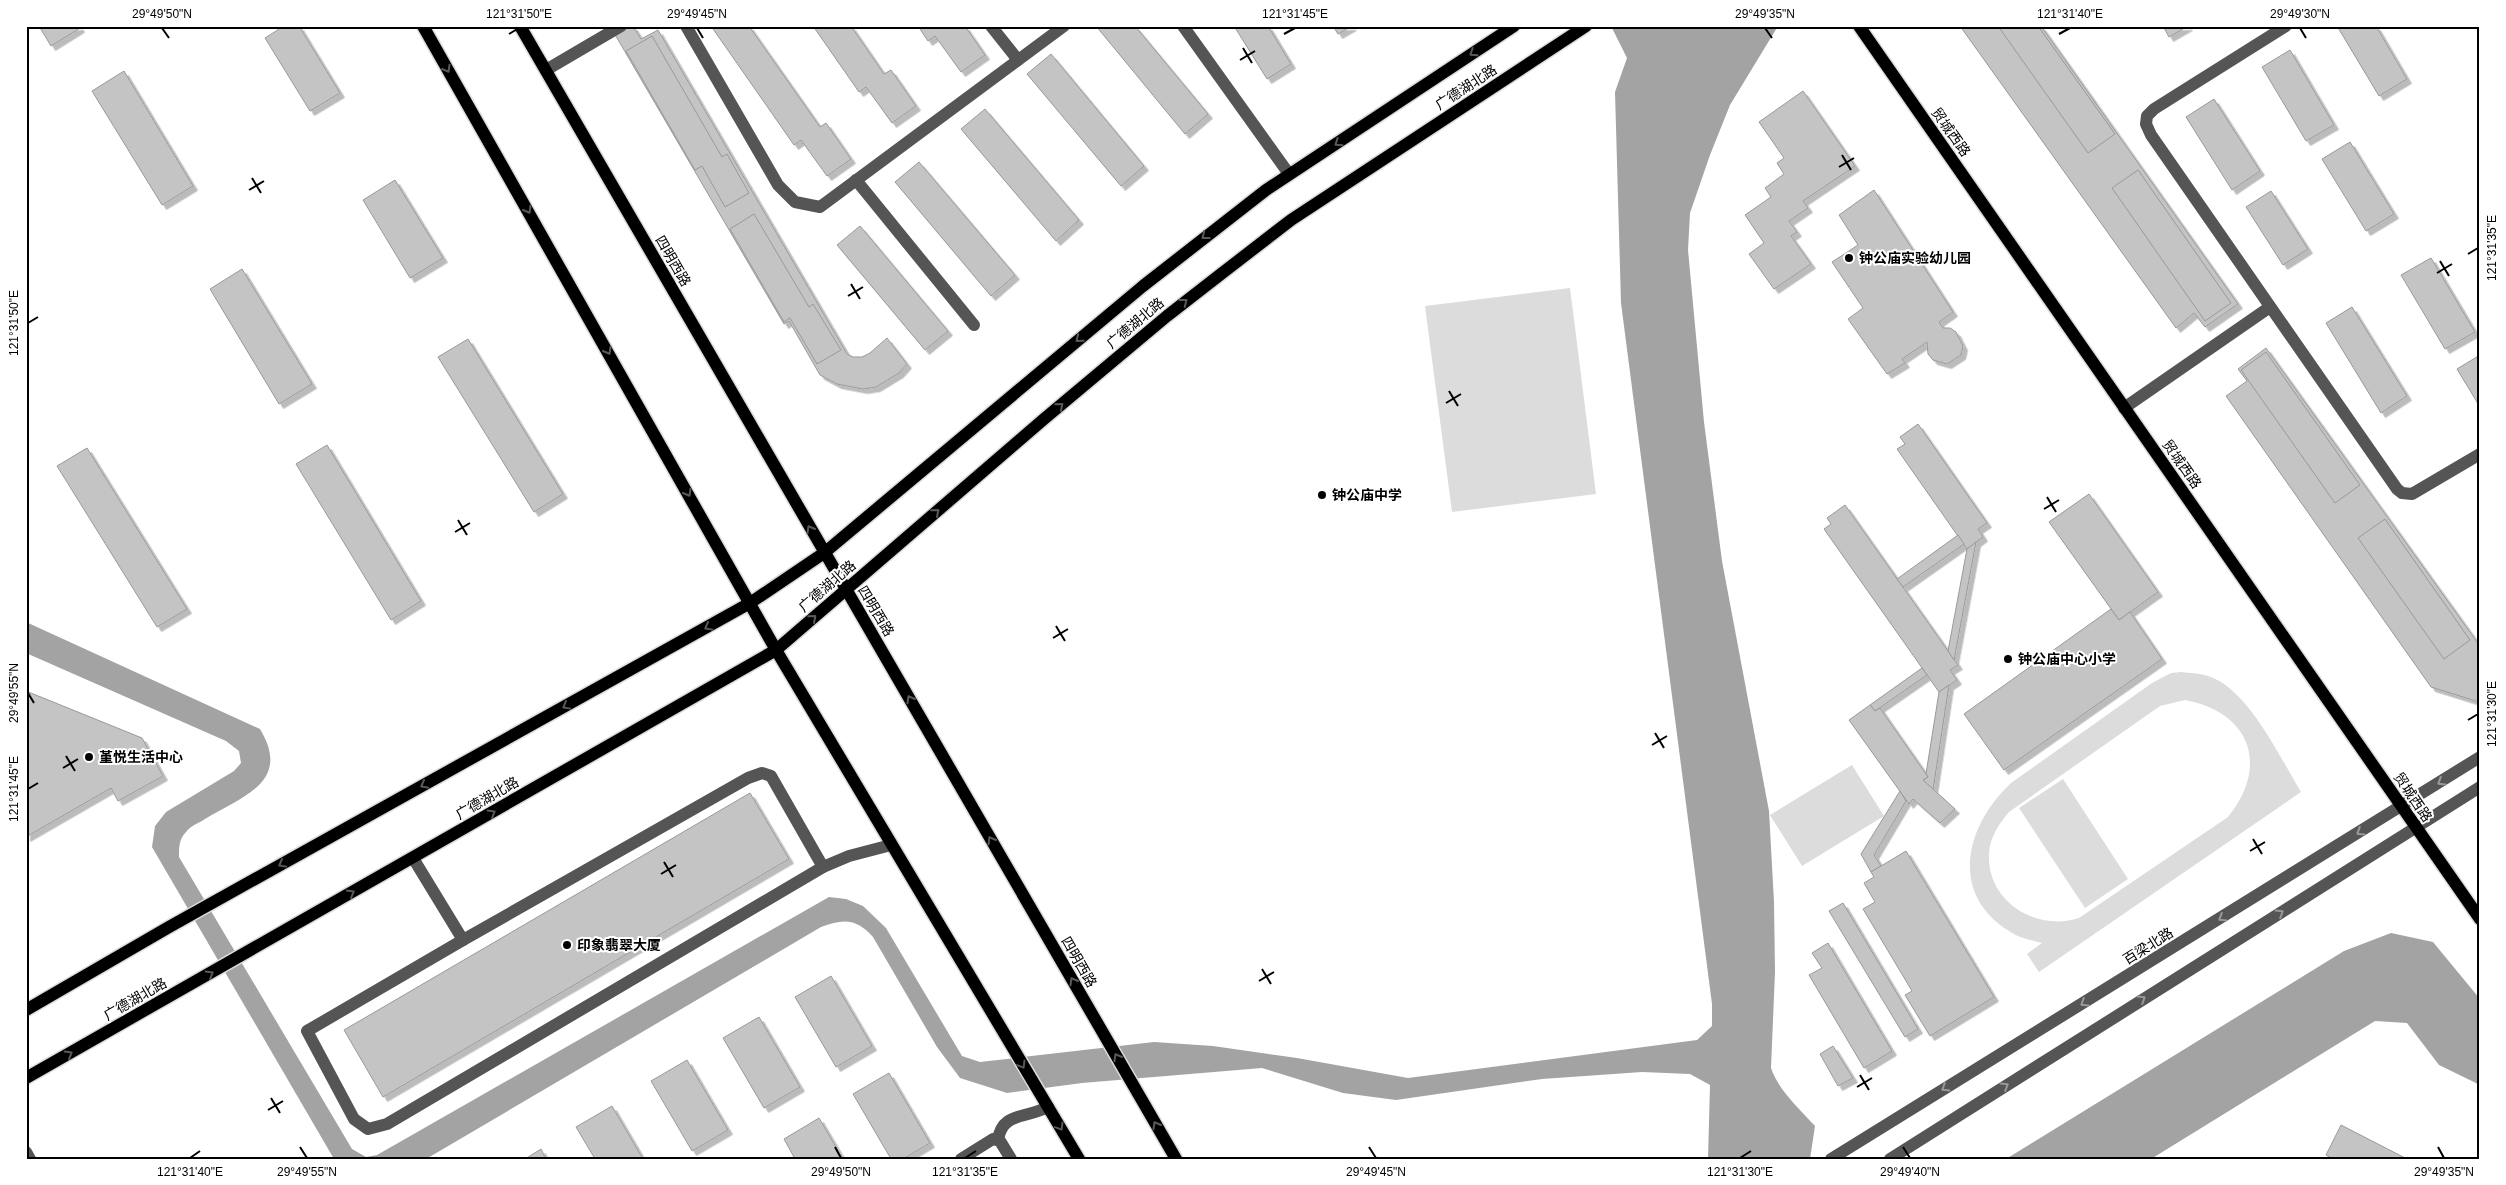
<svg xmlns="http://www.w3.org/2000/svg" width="2506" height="1185" font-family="Arial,'Noto Sans SC',sans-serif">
<defs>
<filter id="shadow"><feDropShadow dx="4.5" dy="4.5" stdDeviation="0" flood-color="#0004"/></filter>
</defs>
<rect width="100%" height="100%" fill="#fff"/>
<g fill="#dcdcdc" fill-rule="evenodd">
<path d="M1570,288L1596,494L1452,512L1425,306Z"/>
<path d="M2181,672C2190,673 2199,673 2208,676C2248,688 2280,758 2301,792L2039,972L2027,954L2042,943C2031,940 2019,938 2009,931C1948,893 1966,825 2011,783L2152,683L2171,673ZM2185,700C2250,712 2270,765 2228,817L2079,918C2037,932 1986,902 1989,853C1990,837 1999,824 2009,812L2160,706Z"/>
<path d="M1852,765L1884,816L1802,866L1770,815Z"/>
<path d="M2063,779L2128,879L2085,908L2019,808Z"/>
</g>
<g fill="#a3a3a3">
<path d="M1611,26H1778L1730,105L1710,155L1690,213L1688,250L1704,422L1722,561L1769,811L1774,902L1775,972L1771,1068C1779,1091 1799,1108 1815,1126L1810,1159H1708L1710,1085L1690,1074L1642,1072L1542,1079L1396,1100L1343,1093L1262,1068L1082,1083L1007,1093L960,1078L937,1047L873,937C856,918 843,919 821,927L426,1159H334L152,847L155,826L166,812L234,771L241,763L239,751L226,741L26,653V622L260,729C292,782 243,796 205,819C199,823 190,826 186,832C179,839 179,847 179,857L352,1149L366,1157L377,1155L829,897L846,899L863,906L886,928L962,1056L980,1062L1154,1042L1213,1046L1297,1058L1408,1078L1697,1040L1712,1026V1004L1621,303L1615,92L1627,58Z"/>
<path d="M2391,933L2433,942L2480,999V1085L2439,1065L2407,1023L2375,1021L2151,1159H2006L2344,951Z"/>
</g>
<g fill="#c4c4c4" stroke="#999" filter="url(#shadow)">
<path d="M39,26H79L80,28L51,46Z"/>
<path d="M284,26H299L340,93L310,111L265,38Z"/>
<path d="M610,26H633L641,39L658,30L847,354L853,357H862L870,353L887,338L907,364L899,373L876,387L863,389L837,384L820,375L789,321L784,324Z"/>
<path d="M711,26H749L820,127L826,123L851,159L827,176L801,140L794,145Z"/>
<path d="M813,26H851L884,74L891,70L916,106L892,123L866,87L859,92Z"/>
<path d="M918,26H965L985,55L961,72L935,36L928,41Z"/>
<path d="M1096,26H1135L1208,114L1185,134Z"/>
<path d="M1234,26H1268L1291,64L1267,79Z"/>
<path d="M1333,26H1352L1338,34Z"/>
<path d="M1960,26H2041L2238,304L2205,327L2194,313L2176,328Z"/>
<path d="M1998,26H2038L2115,134L2088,153Z"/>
<path d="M2163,26H2188L2169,37Z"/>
<path d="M2337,26H2376L2407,79L2379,96Z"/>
<path d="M652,36L722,157L727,154L749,193L725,207L702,166L695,170L626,51Z"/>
<path d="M2290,50L2334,125L2306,141L2262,67Z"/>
<path d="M1051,54L1144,166L1121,186L1027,74Z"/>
<path d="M124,71L193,186L162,205L92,91Z"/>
<path d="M1803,91L1855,166L1803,201L1808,208L1789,221L1797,232L1791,236L1811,264L1774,289L1749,254L1764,243L1745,215L1771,197L1765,188L1784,174L1777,163L1784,158L1759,122Z"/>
<path d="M2214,99L2260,171L2232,190L2186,117Z"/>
<path d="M985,109L1079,220L1056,241L961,129Z"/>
<path d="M2350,142L2394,214L2366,231L2322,159Z"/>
<path d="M919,162L1015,275L991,296L895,182Z"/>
<path d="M2138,170L2231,303L2205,321L2112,188Z"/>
<path d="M395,180L443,258L410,278L363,200Z"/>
<path d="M1874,190L1953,312L1939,322L1943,328H1950L1956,332L1963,346L1961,355L1947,364L1933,360L1928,354L1927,342L1902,359L1905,363L1887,374L1848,319L1863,308L1832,262L1858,245L1839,215Z"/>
<path d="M2271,191L2308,249L2283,265L2246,207Z"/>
<path d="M754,214L809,307L813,304L841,350L817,364L790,318L784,322L730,229Z"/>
<path d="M860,226L948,331L925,350L837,245Z"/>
<path d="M2431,258L2475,332L2445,349L2401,275Z"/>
<path d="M242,269L312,384L279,404L210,289Z"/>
<path d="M2352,307L2407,396L2381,413L2326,323Z"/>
<path d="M468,339L563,494L534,512L438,357Z"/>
<path d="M2266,348L2480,646L2479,702L2431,687L2226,396L2247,381L2238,369Z"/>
<path d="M2266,352L2360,485L2335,503L2241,370Z"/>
<path d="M2480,355V407L2457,369Z"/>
<path d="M1918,424L1987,523L1978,529L1983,537L1967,549L1897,449L1905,444L1900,437Z"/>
<path d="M327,445L421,601L391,620L296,464Z"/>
<path d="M87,448L187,609L157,627L57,466Z"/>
<path d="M2089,494L2158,592L2119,620L2049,522Z"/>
<path d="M1845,505L1958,665L1950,670L1957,680L1939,692L1824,529L1831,524L1827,518Z"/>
<path d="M2385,519L2470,640L2444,659L2358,538Z"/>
<path d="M1958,535L1964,544L1903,587L1897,579Z"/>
<path d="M1976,542L1954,660L1948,651L1967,549Z"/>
<path d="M2111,609L2119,620L2130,612L2162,659L2004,770L1964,714Z"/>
<path d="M1922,668L1927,675L1875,711L1870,705Z"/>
<path d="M1949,685L1933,790L1923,780L1928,777L1926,774L1939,692Z"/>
<path d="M26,691L142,738L163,776L118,801L111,788L26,837Z"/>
<path d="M1870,705L1875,711L1880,708L1926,774L1928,777L1923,780L1955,809L1940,823L1913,799L1909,804L1849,720Z"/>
<path d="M1900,791L1906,801L1874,855L1881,866L1871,872L1861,854Z"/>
<path d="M750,793L789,859L383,1097L344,1030Z"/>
<path d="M1906,851L1994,997L1930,1036L1905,995L1912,991L1863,909L1875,902L1864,883L1874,877L1871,872Z"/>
<path d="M1843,903L1918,1029L1905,1037L1829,911Z"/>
<path d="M1828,943L1892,1051L1864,1068L1809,975L1822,968L1812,953Z"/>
<path d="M831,976L872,1046L836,1067L795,997Z"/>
<path d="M759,1017L800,1087L764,1108L723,1038Z"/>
<path d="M1833,1046L1853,1078L1838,1086L1820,1054Z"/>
<path d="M687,1060L728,1130L692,1151L651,1081Z"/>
<path d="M889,1073L930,1143L903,1159H891L853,1094Z"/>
<path d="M612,1106L643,1159H595L576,1127Z"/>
<path d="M819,1118L843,1159H795L784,1139Z"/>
<path d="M2341,1125L2407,1159H2333L2326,1155Z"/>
<path d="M541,1149L546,1159H525Z"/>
</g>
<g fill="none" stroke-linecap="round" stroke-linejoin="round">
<g stroke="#dbdbdb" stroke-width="15">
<g id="major">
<path d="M423,26L776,650L1079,1159"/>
<path d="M520,26L1176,1159"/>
<path d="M1859,26L2480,919"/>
<path d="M26,1010L169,927L750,603L824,553L1143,286L1266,190L1514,26"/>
<path d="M26,1078L776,650L1044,419L1167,316L1221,274L1291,220L1586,26"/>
</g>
</g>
<g stroke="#555" stroke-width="12">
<path d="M686,26L778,185L795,202L820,207L1064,26"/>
<path d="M991,26L1018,60"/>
<path d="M1183,26L1289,174"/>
<path d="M2286,26L2154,109L2147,116L2146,124L2151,135L2397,489L2402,493L2412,494L2480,454"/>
<path d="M546,70L621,26"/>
<path d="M856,180L974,325"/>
<path d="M2124,408L2270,307"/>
<path d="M413,858L463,940L307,1031L354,1119L368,1129L387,1124L823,867L849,856L891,845"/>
<path d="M463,940L748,778L762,773L771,776L823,867"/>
<path d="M998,1140C1002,1112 1025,1119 1048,1107"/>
<path d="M26,1152L30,1159"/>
<path d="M961,1159L993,1139L1000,1141L1011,1159"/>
<path d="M1831,1159L2480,757"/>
<path d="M1890,1159L2480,787"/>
</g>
<use href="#major" stroke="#000" stroke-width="12"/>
</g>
<defs><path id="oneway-chevron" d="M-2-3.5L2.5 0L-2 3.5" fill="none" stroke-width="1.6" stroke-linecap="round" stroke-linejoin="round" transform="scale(1.25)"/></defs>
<g stroke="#595959">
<use href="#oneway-chevron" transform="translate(1473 53) rotate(147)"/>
<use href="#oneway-chevron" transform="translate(447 69) rotate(60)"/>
<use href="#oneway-chevron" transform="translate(1338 143) rotate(146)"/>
<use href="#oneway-chevron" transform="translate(528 210) rotate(60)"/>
<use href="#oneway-chevron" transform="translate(1205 236) rotate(142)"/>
<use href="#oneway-chevron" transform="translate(1184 302) rotate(-38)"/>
<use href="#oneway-chevron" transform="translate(1079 339) rotate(140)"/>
<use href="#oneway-chevron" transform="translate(608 351) rotate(60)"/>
<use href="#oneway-chevron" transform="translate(1060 406) rotate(-40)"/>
<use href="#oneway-chevron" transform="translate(688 493) rotate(60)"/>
<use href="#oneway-chevron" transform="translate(936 512) rotate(-41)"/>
<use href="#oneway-chevron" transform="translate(810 529) rotate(-120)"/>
<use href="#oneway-chevron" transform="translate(813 618) rotate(-41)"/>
<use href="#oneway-chevron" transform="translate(708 627) rotate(151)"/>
<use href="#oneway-chevron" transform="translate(910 699) rotate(-120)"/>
<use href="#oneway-chevron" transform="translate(566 706) rotate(151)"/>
<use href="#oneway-chevron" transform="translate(424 785) rotate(151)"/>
<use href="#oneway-chevron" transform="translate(492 813) rotate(-30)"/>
<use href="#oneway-chevron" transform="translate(991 840) rotate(-120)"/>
<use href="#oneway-chevron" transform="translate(282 864) rotate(151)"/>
<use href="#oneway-chevron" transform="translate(351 893) rotate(-30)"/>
<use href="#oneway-chevron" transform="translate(210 974) rotate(-30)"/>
<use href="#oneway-chevron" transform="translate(1073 981) rotate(-120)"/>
<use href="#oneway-chevron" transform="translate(69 1054) rotate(-30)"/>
<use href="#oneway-chevron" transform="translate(1117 1057) rotate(-120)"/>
<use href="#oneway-chevron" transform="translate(1022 1065) rotate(59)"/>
<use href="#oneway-chevron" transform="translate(1156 1125) rotate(-120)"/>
<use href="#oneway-chevron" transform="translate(1060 1127) rotate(59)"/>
</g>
<g stroke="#999">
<use href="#oneway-chevron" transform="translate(2441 782) rotate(148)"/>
<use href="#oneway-chevron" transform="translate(2360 832) rotate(148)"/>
<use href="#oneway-chevron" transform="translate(2280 913) rotate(-32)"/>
<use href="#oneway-chevron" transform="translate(2222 918) rotate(148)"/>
<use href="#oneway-chevron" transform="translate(2142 999) rotate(-32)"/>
<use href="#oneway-chevron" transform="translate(2084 1003) rotate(148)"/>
<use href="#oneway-chevron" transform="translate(2005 1086) rotate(-32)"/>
<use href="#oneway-chevron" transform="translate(1945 1088) rotate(148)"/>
</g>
<path fill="none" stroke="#000" stroke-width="2" d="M162,28L169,38M697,28L703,38M1765,28L1772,38M2300,28L2306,38M509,34L519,28M1284,34L1295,28M2059,34L2070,28M1243,48L1252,63M1240,60L1255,51M1842,155L1851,170M1839,167L1854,158M252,178L261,193M249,190L264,181M2468,254L2478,248M2440,261L2449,276M2437,273L2452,264M851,284L860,299M848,296L863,287M28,323L38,317M1449,391L1458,406M1446,403L1461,394M2047,497L2056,512M2044,509L2059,500M458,520L467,535M455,532L470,523M1056,626L1065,641M1053,638L1068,629M28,693L34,703M2468,720L2478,714M1655,733L1664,748M1652,745L1667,736M66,756L75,771M63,768L78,759M28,789L38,783M2253,839L2262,854M2250,851L2265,842M664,862L673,877M661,874L676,865M1262,969L1271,984M1259,981L1274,972M1860,1075L1869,1090M1857,1087L1872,1078M271,1098L280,1113M268,1110L283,1101M300,1147L307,1158M835,1147L841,1158M1369,1147L1376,1158M1903,1147L1910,1158M2438,1147L2444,1158M190,1158L200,1151M965,1158L976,1151M1740,1158L1751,1151"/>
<g fill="#000" stroke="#fff" stroke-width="2">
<circle cx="1849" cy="258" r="5"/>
<circle cx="1322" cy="495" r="5"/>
<circle cx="2008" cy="659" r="5"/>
<circle cx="89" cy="757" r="5"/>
<circle cx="567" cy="945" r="5"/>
</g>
<g text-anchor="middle" stroke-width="4" stroke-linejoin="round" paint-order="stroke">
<g font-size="14" fill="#000" stroke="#fff">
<text transform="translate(1466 87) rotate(-33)" y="5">广德湖北路</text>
<text transform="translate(1951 132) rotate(55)" y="5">贸城西路</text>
<text transform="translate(673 261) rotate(60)" y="5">四明西路</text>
<text transform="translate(1135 323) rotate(-40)" y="5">广德湖北路</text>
<text transform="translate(2182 464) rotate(55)" y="5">贸城西路</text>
<text transform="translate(827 586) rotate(-41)" y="5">广德湖北路</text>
<text transform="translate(876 611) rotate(59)" y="5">四明西路</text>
<text transform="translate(2413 797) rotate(56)" y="5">贸城西路</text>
<text transform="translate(487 798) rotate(-30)" y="5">广德湖北路</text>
<text transform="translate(2148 946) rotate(-32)" y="5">百梁北路</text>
<text transform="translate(1079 962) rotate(60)" y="5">四明西路</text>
<text transform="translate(135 999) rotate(-30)" y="5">广德湖北路</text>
</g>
<g font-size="14" font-weight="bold" fill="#000" stroke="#fff" text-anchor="start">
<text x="1859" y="263">钟公庙实验幼儿园</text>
<text x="1332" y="500">钟公庙中学</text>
<text x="2018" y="664">钟公庙中心小学</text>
<text x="99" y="762">堇悦生活中心</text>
<text x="577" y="950">印象翡翠大厦</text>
</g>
</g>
<rect width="2506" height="1185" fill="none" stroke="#ffffff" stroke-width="55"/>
<rect x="28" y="28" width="2450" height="1130" fill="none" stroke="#000" stroke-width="2"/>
<g font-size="12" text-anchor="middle" fill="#000">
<text x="162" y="18">29°49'50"N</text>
<text x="519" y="18">121°31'50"E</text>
<text x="697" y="18">29°49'45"N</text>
<text x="1295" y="18">121°31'45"E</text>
<text x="1765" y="18">29°49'35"N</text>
<text x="2070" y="18">121°31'40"E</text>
<text x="2300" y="18">29°49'30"N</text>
<text transform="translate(2492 248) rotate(-90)" y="4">121°31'35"E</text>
<text transform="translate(14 323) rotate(-90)" y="4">121°31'50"E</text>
<text transform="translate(14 693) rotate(-90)" y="4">29°49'55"N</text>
<text transform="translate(2492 714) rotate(-90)" y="4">121°31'30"E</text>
<text transform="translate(14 789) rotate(-90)" y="4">121°31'45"E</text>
<text x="190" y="1176">121°31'40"E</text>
<text x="307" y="1176">29°49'55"N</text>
<text x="841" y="1176">29°49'50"N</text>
<text x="965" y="1176">121°31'35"E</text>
<text x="1376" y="1176">29°49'45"N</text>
<text x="1740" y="1176">121°31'30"E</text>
<text x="1910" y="1176">29°49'40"N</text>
<text x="2444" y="1176">29°49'35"N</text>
</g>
</svg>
